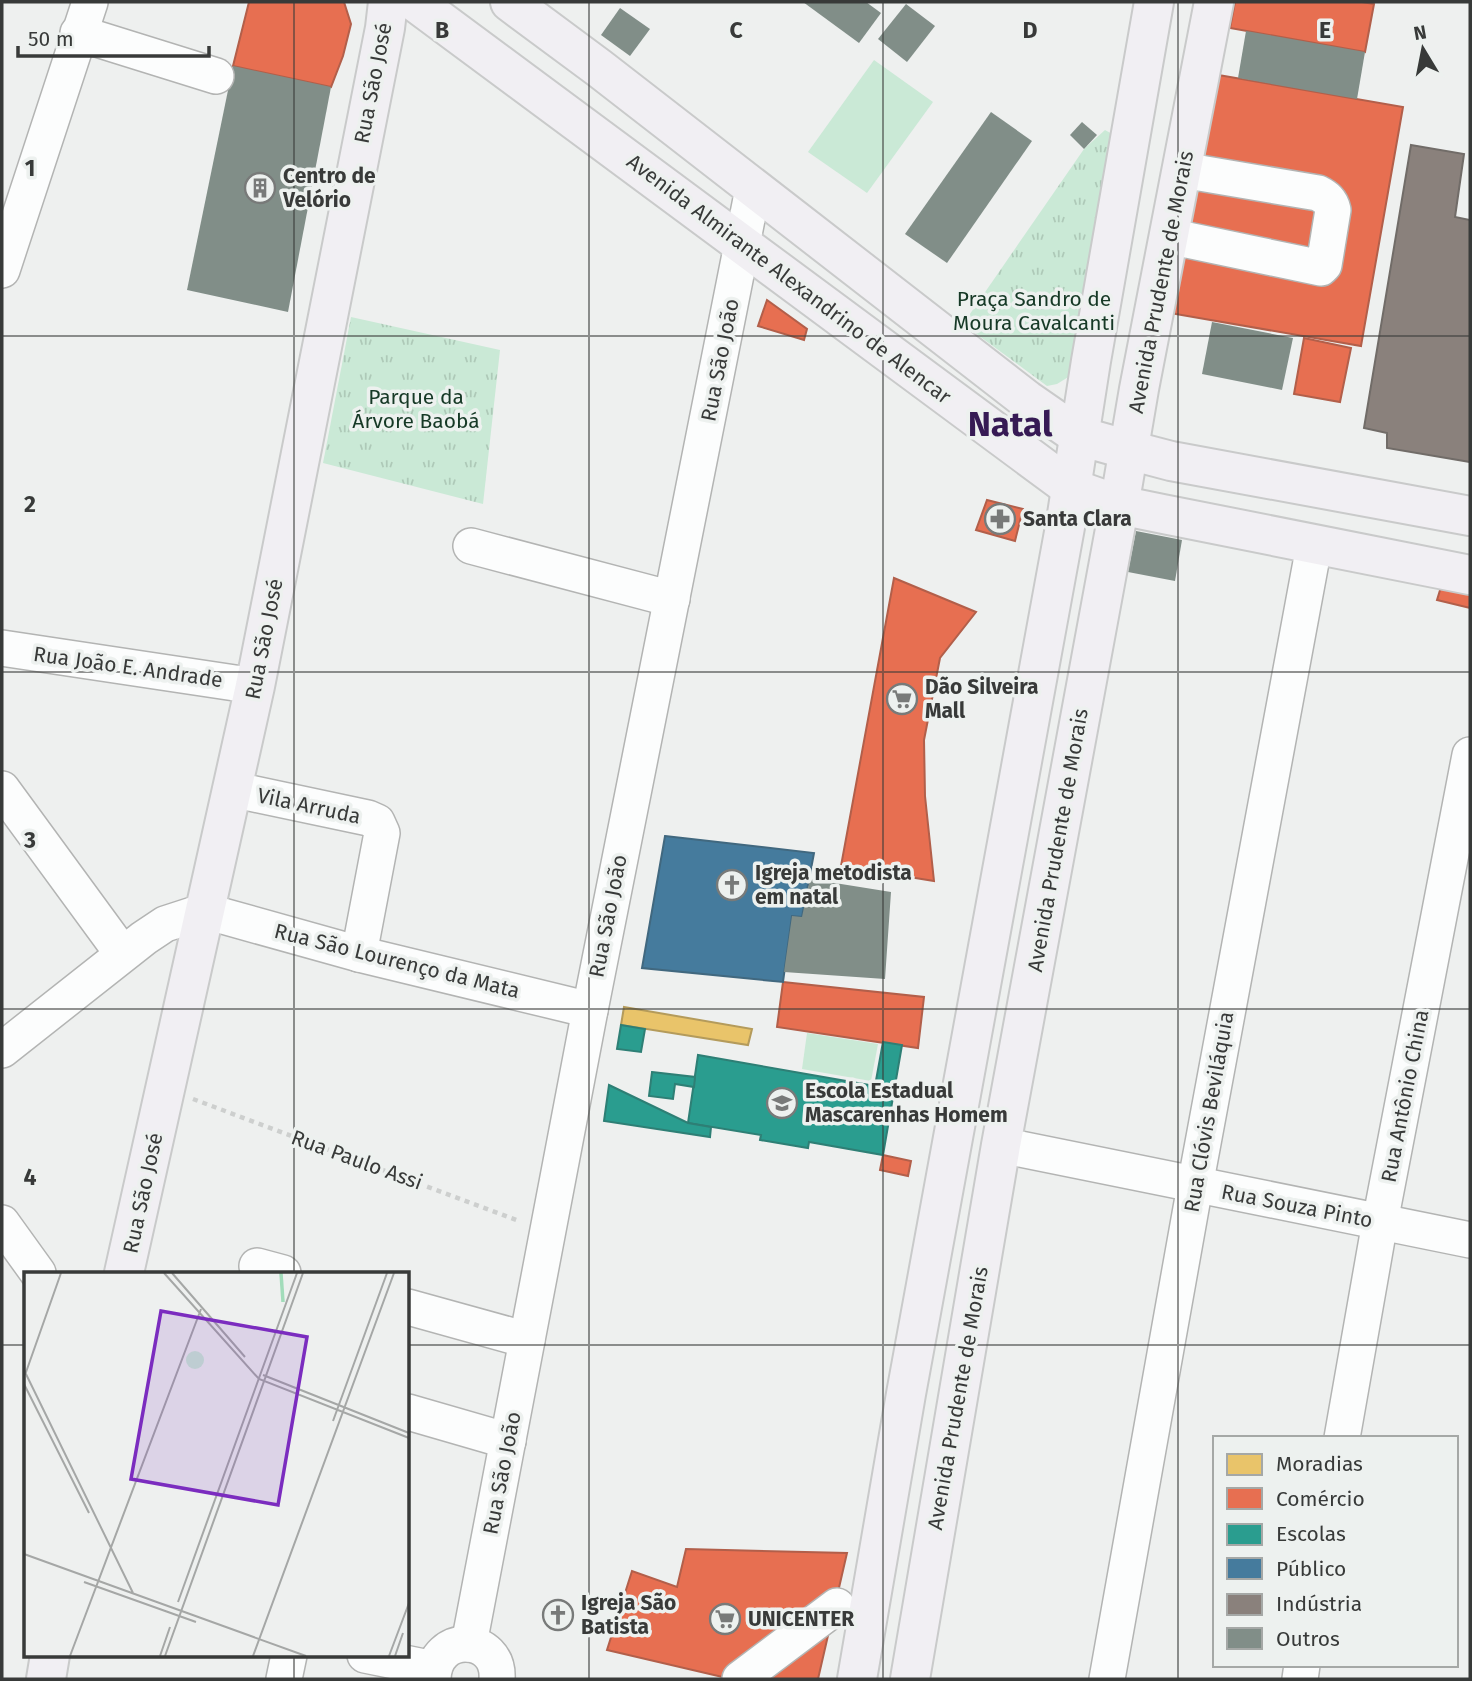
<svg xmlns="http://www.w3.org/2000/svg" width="1472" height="1681" font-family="'Fira Sans',sans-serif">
<defs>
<pattern id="park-tufts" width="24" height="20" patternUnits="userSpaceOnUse" patternTransform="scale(1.75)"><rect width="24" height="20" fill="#cae9d6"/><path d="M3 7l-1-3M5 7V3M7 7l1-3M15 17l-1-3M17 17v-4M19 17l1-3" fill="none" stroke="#aec9b8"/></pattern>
</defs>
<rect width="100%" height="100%" fill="#eef0ef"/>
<g fill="url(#park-tufts)">
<path d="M1105,130L1114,135L1070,376L1057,384L1047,386L963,324L1084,149Z"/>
<path d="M351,317L500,350L483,504L323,463Z"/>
</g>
<g fill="#cae9d6">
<path d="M874,60L933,102L867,193L808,152Z"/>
<path d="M807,1033L878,1044L871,1081L802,1069Z"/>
</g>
<path fill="#e9c46a" stroke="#b49b5b" stroke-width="2" d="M624,1007L752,1029L748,1045L621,1025Z"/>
<g fill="#e76f51" stroke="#b25f4a" stroke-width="2">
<path d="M249,2H344L351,24L343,56L331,87L233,66Z"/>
<path d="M1235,2H1362L1374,4L1365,52L1230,28Z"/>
<path d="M1207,73L1403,107L1361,346L1164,312Z"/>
<path d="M1194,181L1327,213L1320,252L1185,230Z"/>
<path d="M767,300L807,329L804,340L758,326Z"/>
<path d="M1304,338L1351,348L1340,402L1294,394Z"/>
<path d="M987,500L1023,509L1015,541L976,530Z"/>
<path d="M894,578L976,612L940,658L924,740L925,796L934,881L841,866Z"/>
<path d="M1441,587L1470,593V608L1437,600Z"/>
<path d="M783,982L924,997L918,1048L777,1027Z"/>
<path d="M883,1155L911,1161L908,1176L880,1170Z"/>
<path d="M686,1549L847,1553L818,1679H731L607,1650L632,1571L677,1587Z"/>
</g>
<g fill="#2a9d8f" stroke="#2e7f75" stroke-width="2">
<path d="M621,1025L645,1029L641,1052L617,1049Z"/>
<path d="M883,1042L902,1045L883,1155L809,1142L808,1148L760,1140L761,1135L688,1123L698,1055L875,1086Z"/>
<path d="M652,1072L695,1077L694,1087L675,1084L673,1099L649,1096Z"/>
<path d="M609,1085L688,1123L711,1127L710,1137L604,1121Z"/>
</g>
<path fill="#457b9d" stroke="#41687f" stroke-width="2" d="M665,836L814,853L802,917L792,916L783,982L642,968Z"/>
<path fill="#8a817c" stroke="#716c68" stroke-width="2" d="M1411,145L1464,154L1455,217L1470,220V462L1387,448V433L1364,428Z"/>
<g fill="#818e88">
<path d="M803,2H866L881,13L859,43Z"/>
<path d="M906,4L935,26L907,62L878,39Z"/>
<path d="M620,8L650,29L630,56L601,35Z"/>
<path d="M1246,31L1365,52L1357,99L1238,78Z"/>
<path d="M233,66L331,87L288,312L187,290Z"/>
<path d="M991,112L1032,141L947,263L905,234Z"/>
<path d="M1082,122L1097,135L1084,149L1070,135Z"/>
<path d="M1212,322L1293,338L1282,390L1202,374Z"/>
<path d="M1136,531L1182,540L1175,581L1128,572Z"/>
<path d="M810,879L891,892L885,979L784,972L792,916L802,917Z"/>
</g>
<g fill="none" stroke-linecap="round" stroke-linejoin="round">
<g stroke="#b3b4b3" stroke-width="38">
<g id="minor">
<path d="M78,33L216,76"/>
<path d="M1168,236L1321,268L1324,265L1333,210C1331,201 1326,197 1318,193L1182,170"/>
<path d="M2,270L90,2"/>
<path d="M471,546L672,599"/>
<path d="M2,648L255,686"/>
<path d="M2,789L122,953"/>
<path d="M231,789L368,818L377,822L382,833L359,954"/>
<path d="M2,1050L144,938L165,924L205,911L359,954L590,1010"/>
<path d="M1001,1145L1470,1240"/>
<path d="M2,1223L38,1273"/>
<path d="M257,1266L283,1273"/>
<path d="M408,1307L527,1340"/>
<path d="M408,1412L508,1441"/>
<path d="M1342,1438L1380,1222L1470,755"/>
<path d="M469,1644L590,1010L753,189"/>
<path d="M365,1655L434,1669"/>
<path d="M284,1679L289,1655"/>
<path d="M433,1679C434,1631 500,1634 497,1679"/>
<path d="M740,1679L837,1606"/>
<path d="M1107,1679L1195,1186L1314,546"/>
<path d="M1300,1679L1302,1665"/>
</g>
</g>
<g stroke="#c9caca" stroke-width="42">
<g id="major">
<path d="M415,2L1071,488L1119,505L1163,514L1470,575"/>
<path d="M510,2L599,68L1027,400L1079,436L1129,450L1171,461L1470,516"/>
<path d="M124,1273L255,686L385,28L388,2"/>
<path d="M46,1679L50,1655"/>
<path d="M857,1679L906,1394L1065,527L1091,361L1154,2"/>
<path d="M910,1679L1001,1145L1116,524L1139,389L1214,2"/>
</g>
</g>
<path stroke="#cdcfce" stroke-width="4.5" stroke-dasharray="5 5" stroke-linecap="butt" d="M193,1099L519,1221"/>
<use href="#minor" stroke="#fcfdfd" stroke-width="35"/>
<use href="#major" stroke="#f1eff3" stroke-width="38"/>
</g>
<path fill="none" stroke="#383a39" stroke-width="2" stroke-opacity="0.55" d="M294,2V1273M589,2V1679M883,2V1679M1178,2V1679M2,336H1470M2,672H1470M2,1009H1470M2,1345H26M408,1345H1470M294,1655V1679"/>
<defs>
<g id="building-ring" transform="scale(1.575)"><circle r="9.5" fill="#edf1ef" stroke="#787a79" stroke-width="1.5"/><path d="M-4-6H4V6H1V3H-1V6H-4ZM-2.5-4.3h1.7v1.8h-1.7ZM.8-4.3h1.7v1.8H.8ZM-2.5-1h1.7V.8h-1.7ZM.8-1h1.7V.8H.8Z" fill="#787a79"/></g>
<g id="pharmacy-ring" transform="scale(1.575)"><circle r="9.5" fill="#edf1ef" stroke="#787a79" stroke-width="1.5"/><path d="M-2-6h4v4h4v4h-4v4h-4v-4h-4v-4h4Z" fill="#787a79"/></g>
<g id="supermarket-ring" transform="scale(1.575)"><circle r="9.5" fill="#edf1ef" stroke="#787a79" stroke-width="1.5"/><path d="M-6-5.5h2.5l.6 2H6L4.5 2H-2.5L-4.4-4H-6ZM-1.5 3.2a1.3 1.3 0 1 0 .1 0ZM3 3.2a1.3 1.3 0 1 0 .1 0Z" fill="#787a79"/></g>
<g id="church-ring" transform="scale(1.575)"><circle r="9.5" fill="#edf1ef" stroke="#787a79" stroke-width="1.5"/><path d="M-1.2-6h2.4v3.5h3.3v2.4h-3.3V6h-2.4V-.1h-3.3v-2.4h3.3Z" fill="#787a79"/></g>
<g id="school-ring" transform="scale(1.575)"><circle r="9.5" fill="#edf1ef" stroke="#787a79" stroke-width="1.5"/><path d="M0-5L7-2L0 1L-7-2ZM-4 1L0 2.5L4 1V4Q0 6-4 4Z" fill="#787a79"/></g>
</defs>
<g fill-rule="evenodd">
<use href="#building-ring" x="260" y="188"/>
<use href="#pharmacy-ring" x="1000" y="519"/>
<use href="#supermarket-ring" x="902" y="699"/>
<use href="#church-ring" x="732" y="885"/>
<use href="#school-ring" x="782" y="1103"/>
<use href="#church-ring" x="558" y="1615"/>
<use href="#supermarket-ring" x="725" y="1619"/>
</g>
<g text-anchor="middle" stroke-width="7" stroke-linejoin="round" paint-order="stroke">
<g font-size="21" fill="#383a39" stroke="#edf1ef">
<text transform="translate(373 83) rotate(-79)" y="7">Rua São José</text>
<text transform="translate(789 279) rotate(37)" y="7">Avenida Almirante Alexandrino de Alencar</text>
<text transform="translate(1161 282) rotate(-79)" y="7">Avenida Prudente de Morais</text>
<text transform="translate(720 360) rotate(-79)" y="7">Rua São João</text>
<text transform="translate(264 639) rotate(-79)" y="7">Rua São José</text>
<text transform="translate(128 667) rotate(8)" y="7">Rua João E. Andrade</text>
<text transform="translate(309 806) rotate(12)" y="7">Vila Arruda</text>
<text transform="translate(1058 840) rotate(-80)" y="7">Avenida Prudente de Morais</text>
<text transform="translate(608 916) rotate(-79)" y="7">Rua São João</text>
<text transform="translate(397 961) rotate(14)" y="7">Rua São Lourenço da Mata</text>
<text transform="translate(1405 1096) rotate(-79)" y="7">Rua Antônio China</text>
<text transform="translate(1209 1112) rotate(-80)" y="7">Rua Clóvis Beviláquia</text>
<text transform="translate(357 1160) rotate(20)" y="7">Rua Paulo Assi</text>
<text transform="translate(143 1193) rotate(-78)" y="7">Rua São José</text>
<text transform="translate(1297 1206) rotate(11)" y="7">Rua Souza Pinto</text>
<text transform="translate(958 1398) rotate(-80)" y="7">Avenida Prudente de Morais</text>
<text transform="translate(502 1473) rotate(-79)" y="7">Rua São João</text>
</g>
<g font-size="21" font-weight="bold" fill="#383a39" stroke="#edf1ef" text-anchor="start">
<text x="283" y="183">Centro de<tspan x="283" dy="24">Velório</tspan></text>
<text x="1023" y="526">Santa Clara</text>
<text x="925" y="694">Dão Silveira<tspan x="925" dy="24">Mall</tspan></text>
<text x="755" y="880">Igreja metodista<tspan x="755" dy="24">em natal</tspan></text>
<text x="805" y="1098">Escola Estadual<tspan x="805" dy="24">Mascarenhas Homem</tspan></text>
<text x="581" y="1610">Igreja São<tspan x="581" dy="24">Batista</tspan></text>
<text x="748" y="1626">UNICENTER</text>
</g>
<g font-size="21" fill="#163926" stroke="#edf1ef">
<text x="1034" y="306">Praça Sandro de<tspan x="1034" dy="24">Moura Cavalcanti</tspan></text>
<text x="416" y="404">Parque da<tspan x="416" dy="24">Árvore Baobá</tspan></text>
</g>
<g font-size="35" font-weight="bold" fill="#361b54" stroke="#edf1ef">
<text x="1010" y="436">Natal</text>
</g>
</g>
<g transform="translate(24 1272)">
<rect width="385" height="385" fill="#eef0ef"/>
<path d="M162 88a9 9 0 1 1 18 0a9 9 0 1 1-18 0Z" fill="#cae9d6"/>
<path fill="none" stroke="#a2dcba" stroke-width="3.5" d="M257,1L259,30"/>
<path fill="none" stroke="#a5a7a6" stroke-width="2" d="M140,1L235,107L385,166M148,1L221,85M0,98L109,321M1,103L37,1M239,103L385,161M0,112L65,241M309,149L363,1M0,282L282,384M60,310L172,350M154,330L273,1M46,384L177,37M136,384L146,355M141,384L279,1M229,384L370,1M365,384L385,331M371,384L379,361"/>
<path fill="#7b2cbf" fill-opacity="0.15" stroke="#7b2cbf" stroke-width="3.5" d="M137,39L283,65L254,233L107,207Z"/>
<rect width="385" height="385" fill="none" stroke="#383a39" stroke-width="3.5"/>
</g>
<g font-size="23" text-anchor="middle" font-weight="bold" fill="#383a39" stroke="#edf1ef" stroke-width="7" stroke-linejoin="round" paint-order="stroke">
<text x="442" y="38">B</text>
<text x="736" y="38">C</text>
<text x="1030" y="38">D</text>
<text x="1325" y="38">E</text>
<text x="30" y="176">1</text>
<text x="30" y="512">2</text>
<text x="30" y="848">3</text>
<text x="30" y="1185">4</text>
</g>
<rect width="1472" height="1681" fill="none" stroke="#383a39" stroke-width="7"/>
<rect x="1213" y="1436" width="245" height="231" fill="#edf1ef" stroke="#a5a8a6" stroke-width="2"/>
<rect x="1227" y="1454" width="35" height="21" fill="#e9c46a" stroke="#a5a8a6" stroke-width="2"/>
<text x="1276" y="1471" font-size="21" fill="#383a39">Moradias</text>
<rect x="1227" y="1488" width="35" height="21" fill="#e76f51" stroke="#a5a8a6" stroke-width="2"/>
<text x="1276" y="1506" font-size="21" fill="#383a39">Comércio</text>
<rect x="1227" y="1524" width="35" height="21" fill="#2a9d8f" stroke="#a5a8a6" stroke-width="2"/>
<text x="1276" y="1541" font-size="21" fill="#383a39">Escolas</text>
<rect x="1227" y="1558" width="35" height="21" fill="#457b9d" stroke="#a5a8a6" stroke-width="2"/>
<text x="1276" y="1576" font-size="21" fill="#383a39">Público</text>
<rect x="1227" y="1594" width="35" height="21" fill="#8a817c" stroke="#a5a8a6" stroke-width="2"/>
<text x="1276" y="1611" font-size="21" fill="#383a39">Indústria</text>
<rect x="1227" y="1628" width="35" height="21" fill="#818e88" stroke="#a5a8a6" stroke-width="2"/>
<text x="1276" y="1646" font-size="21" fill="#383a39">Outros</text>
<g transform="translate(1423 49) rotate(350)" stroke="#edf1ef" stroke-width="5" paint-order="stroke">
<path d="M0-5L12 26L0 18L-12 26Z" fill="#383a39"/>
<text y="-10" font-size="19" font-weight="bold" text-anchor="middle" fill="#383a39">N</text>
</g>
<path d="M18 46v10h191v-10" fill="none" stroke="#383a39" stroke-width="3.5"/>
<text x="28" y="46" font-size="21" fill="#383a39" stroke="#edf1ef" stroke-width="5" paint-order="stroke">50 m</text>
</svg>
